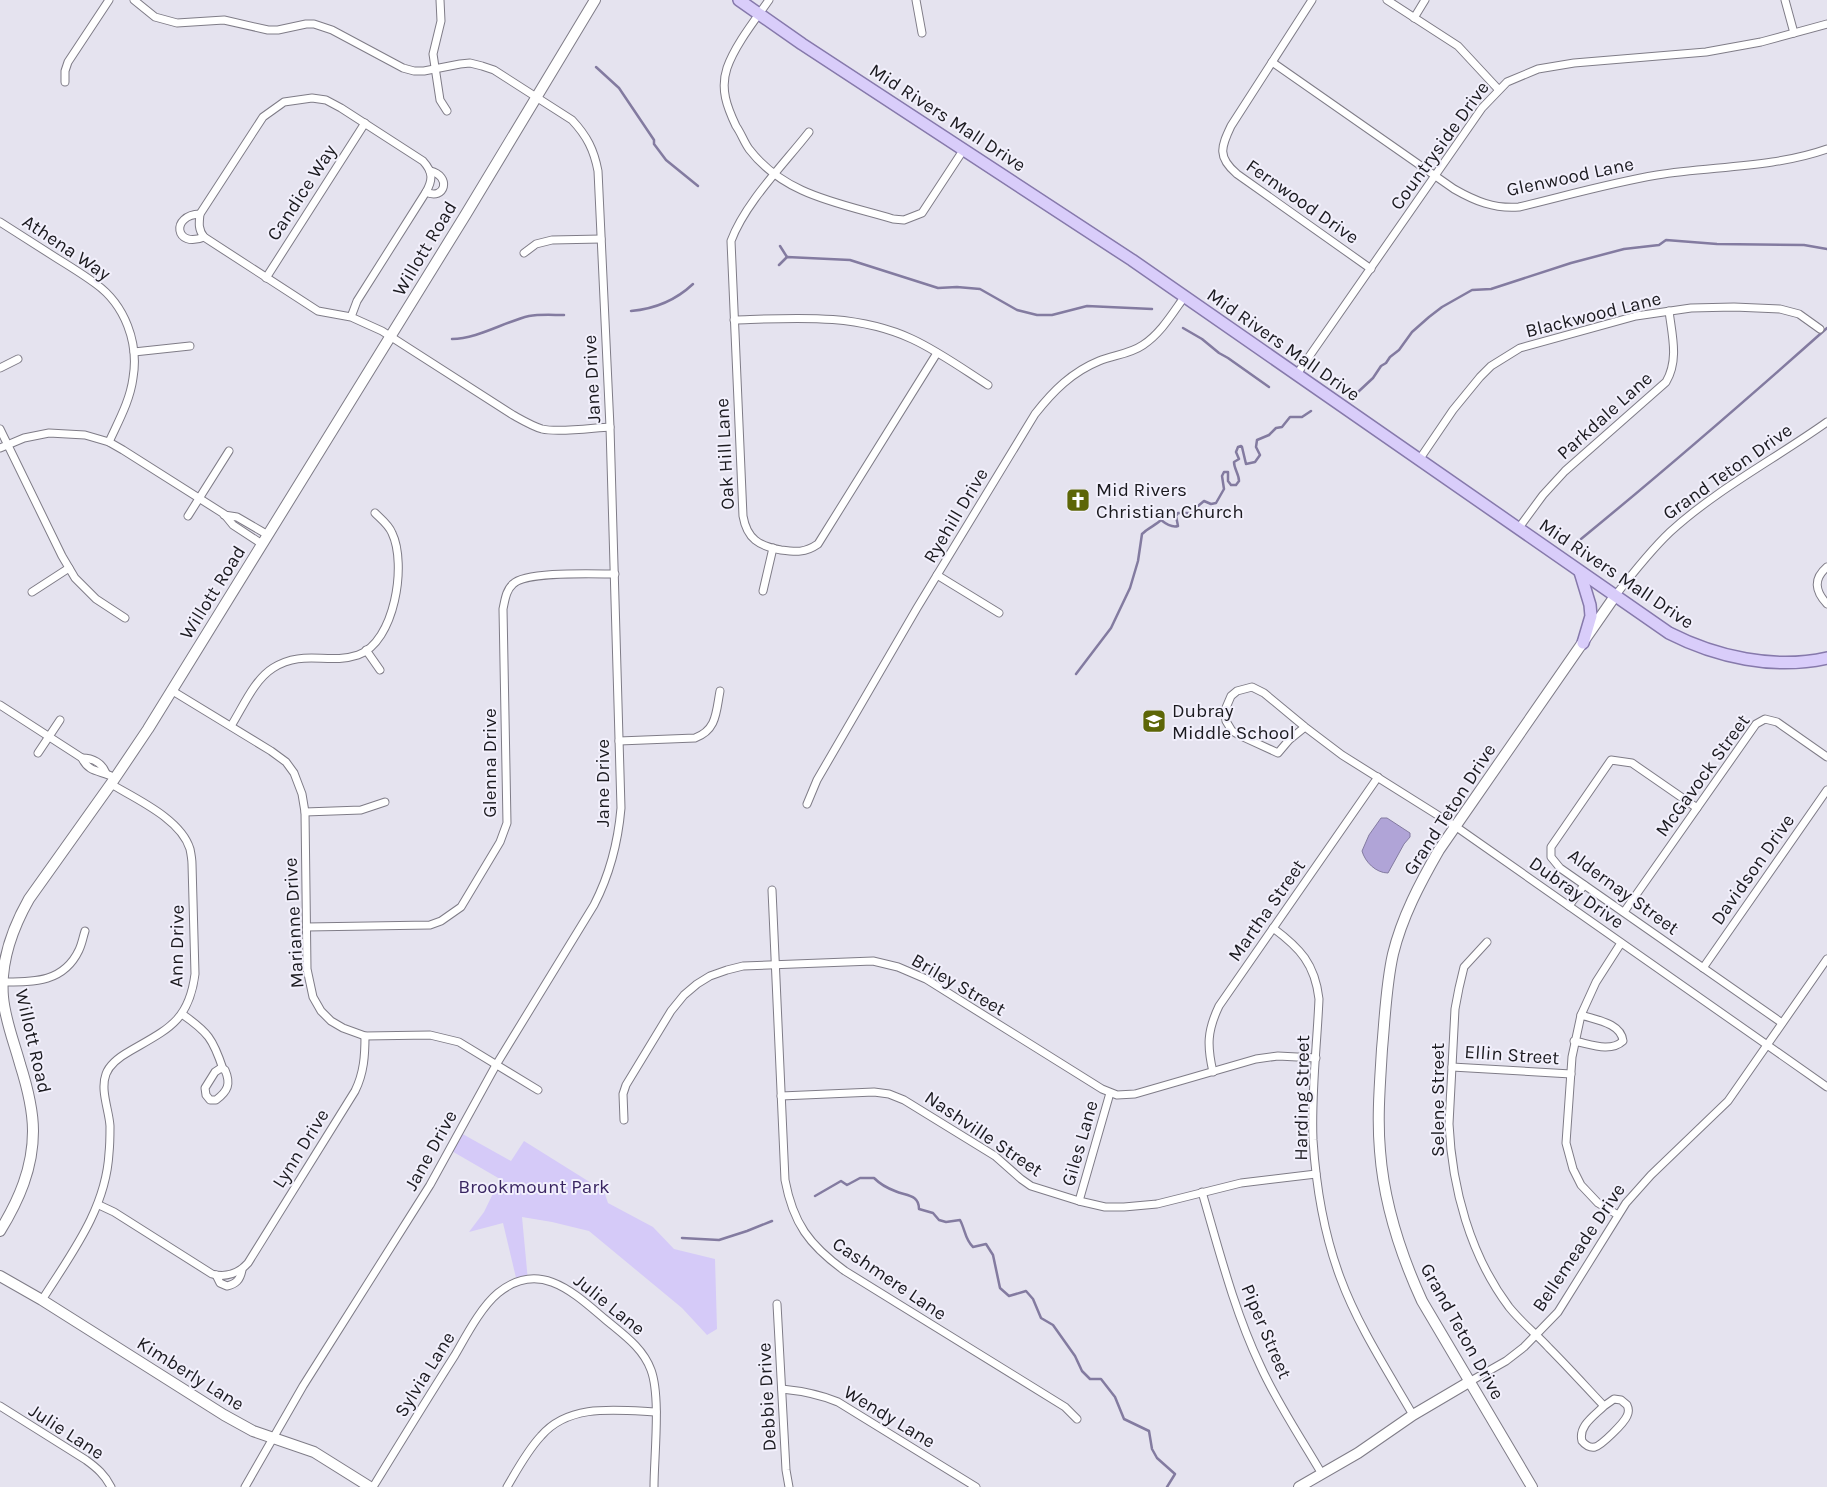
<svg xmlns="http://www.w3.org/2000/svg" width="1827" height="1487" font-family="Karla,sans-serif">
<rect width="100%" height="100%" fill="#e5e3ef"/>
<path fill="#d5caf8" d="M459,1132L511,1161L524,1141L604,1191L608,1203L653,1227L674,1249L715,1259L717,1329L707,1335L682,1308L589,1231L552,1222L522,1217L528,1281L517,1282L503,1223L469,1232L484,1212L500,1179L450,1150Z"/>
<path fill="#b0a4d7" stroke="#837ba0" d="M1381,818H1387L1410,833V837L1404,844L1388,873C1376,873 1365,862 1362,851L1369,835Z"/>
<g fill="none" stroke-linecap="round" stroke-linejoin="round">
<g stroke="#837ba0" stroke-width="2.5">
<path d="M596,67L619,88L654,140V144L666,160L698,186"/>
<path d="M780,246L787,257"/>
<path d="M779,265L787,257L850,260L938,288L957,287L980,289L1017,310L1037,315H1052L1087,306L1152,309"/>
<path d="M631,311C654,309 676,300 693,284"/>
<path d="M1183,328L1202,339L1219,353L1228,358L1269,387"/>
<path d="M452,339C477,339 504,322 529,316C540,314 553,315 564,315"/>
<path d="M1358,392L1373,378L1381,366L1386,363L1390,357L1399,350L1412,332L1429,317L1442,307L1472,290L1491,289L1571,263L1624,249L1659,245L1666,240L1717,244L1804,245L1827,249"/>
<path d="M1581,539C1664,471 1746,400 1827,328"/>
<path d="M1076,674L1111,628L1130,588L1138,561L1142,534C1148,528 1156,525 1161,520C1166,524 1172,528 1178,526L1176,516L1178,513H1195L1198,506L1204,501L1211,504L1216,503L1224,489L1222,476L1224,472H1228V481L1231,485H1236L1239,481C1239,474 1234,469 1234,462L1239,459L1236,452L1238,447L1241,446L1242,447L1246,464L1255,462L1260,455L1256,447L1257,440L1269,435L1276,428L1282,427L1290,417H1302L1311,411"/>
<path d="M815,1196L841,1181L847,1185L860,1178H874C880,1184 887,1188 895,1191C906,1196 919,1194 919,1209L933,1213L939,1220L946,1222L960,1220C965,1229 965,1240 973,1247L986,1244L993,1255L1000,1288L1009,1296L1026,1291L1033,1299L1041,1318L1053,1325L1075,1356L1082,1371L1090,1379H1101L1115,1397L1124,1419L1149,1431L1152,1449L1157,1458L1175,1474L1167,1487"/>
<path d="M682,1238L719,1240L747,1231L772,1221"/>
</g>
<g stroke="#7f7c87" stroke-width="9">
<g id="street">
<path d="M134,0L155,17L177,23L224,20L268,30H278L306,24H314L332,30L403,68L414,71H424L460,64L470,63L482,66L494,70L572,120C587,136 594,150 598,171L610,427L621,808C618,843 610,874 594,905L496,1065L430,1185L303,1386L245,1487"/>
<path d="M440,0L441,21L433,54L440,100L447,111"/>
<path d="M769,0C755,20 735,45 727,68C720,89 727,107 736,126C741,133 744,142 749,149C785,196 840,203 893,219L904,220L922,213L964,149"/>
<path d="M916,0L922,33"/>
<path d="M1312,0L1231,126C1221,147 1217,157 1237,174L1371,269"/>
<path d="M1387,0L1458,46L1498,89"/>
<path d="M1785,0L1794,33"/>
<path d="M1414,18L1425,0"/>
<path d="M1272,62L1454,189C1475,201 1494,209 1519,207C1565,196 1610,183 1657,175C1713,166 1773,168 1827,149"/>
<path d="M65,82V71L68,62L109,0"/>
<path d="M809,132C784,164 745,203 731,241L743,516C747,539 759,546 781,550C796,552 805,553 818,544L937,353"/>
<path d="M426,192C445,201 452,176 430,171"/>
<path d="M200,214C170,215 175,249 204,237"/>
<path d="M0,222C19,234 39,247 58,259C71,267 84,275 96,284C125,305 139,343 133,378C130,401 118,422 109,442"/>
<path d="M524,253L536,244L552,240L601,239"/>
<path d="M266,278L365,123"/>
<path d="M351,317L357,301L426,192C433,180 433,172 423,161L341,108L326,100L312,98L284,102L263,117L200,214C199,223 198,229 204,237L318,311L351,317L382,331L513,415C522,420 532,426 542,429C558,433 592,428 610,427"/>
<path d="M734,320C795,318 856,313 912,339C938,351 963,369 988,385"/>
<path d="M134,352L190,346"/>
<path d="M0,368L18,359"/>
<path d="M1297,374L1482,108L1507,82L1538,69L1574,63L1706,52L1761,42L1827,24"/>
<path d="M0,429L62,556L75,578L96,599L125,618"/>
<path d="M0,448L24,438L49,433L85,435L109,442L123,450L224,514L233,525L262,544"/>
<path d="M1419,460L1453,410L1480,377L1491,366L1520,348L1636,316L1691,308L1734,307L1780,309L1799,314L1820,329"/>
<path d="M224,515L237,517L268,535"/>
<path d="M188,516L229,451"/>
<path d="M1518,529L1543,495L1565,471L1666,382C1679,360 1672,335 1669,311"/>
<path d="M1827,567C1813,579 1815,591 1827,604"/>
<path d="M937,575L999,613"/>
<path d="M763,591L773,548"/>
<path d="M32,592L69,568"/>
<path d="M1615,596C1632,574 1650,551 1670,532C1717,489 1775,459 1827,422"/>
<path d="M366,650L380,670"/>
<path d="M171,690L271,751L286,762L294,773L302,794L305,812L307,969L313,997L321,1011L331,1021L343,1028L365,1036L430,1035L459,1042L538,1090"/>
<path d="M0,705L82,758C89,774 102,770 115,778"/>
<path d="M231,726C243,707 254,680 273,668C303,649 328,665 358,655C395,642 407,564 392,533C389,525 380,518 375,513"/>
<path d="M1305,727L1289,740L1278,753L1241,736L1232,731L1226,721L1225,710L1231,696L1237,691L1252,687L1264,693L1305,727L1342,755L1455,826L1827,1087"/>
<path d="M619,741L695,738C717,730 716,712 720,691"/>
<path d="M38,753L60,720"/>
<path d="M82,758C93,758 102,763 106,773"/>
<path d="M807,804L817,780L917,608L1035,414C1053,391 1072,372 1099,361C1114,355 1130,354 1143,345C1161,333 1172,314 1185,296"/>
<path d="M1697,808L1632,763L1611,760L1551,847V857L1560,868L1782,1023"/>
<path d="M305,812L361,810L385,802"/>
<path d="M772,890L785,1180C793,1223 809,1245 845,1271L1065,1407L1077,1419"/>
<path d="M1569,906L1584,885"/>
<path d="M1624,912L1756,724L1765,719L1777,722L1827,757"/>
<path d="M307,927L430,925L441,921L461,907L500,842L507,823L503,609C505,600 506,590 513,584C526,571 594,574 615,574"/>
<path d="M1273,928C1300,948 1315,964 1319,999C1317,1046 1311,1093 1313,1140C1316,1186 1324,1234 1340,1277C1358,1326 1387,1370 1413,1415"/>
<path d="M1487,942L1464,967L1459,988L1455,1009L1449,1124C1452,1188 1470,1255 1509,1307C1521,1322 1536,1334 1549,1348C1568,1367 1586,1387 1604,1406C1594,1416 1578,1426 1582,1441C1585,1445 1590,1448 1595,1447C1602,1445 1624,1423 1627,1416C1629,1412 1629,1409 1627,1405L1621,1400L1614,1399L1604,1406"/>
<path d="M1703,968L1827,790"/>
<path d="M0,982C31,982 63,984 79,950C82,944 83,937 85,931"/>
<path d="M182,1014C208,1032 213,1039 223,1069"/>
<path d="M1574,1041C1590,1044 1610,1053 1623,1041C1621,1023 1596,1020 1581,1015"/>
<path d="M1452,1067L1571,1074"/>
<path d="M221,1068L225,1070C231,1084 228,1091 216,1100H210L206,1095L205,1088L215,1072Z"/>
<path d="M1213,1072C1207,1046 1207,1031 1219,1006L1378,777"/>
<path d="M781,1096L874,1092L889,1094L904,1100L995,1156L1021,1179L1031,1186L1079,1201L1105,1207H1124L1157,1204L1241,1183L1316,1174"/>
<path d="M624,1120L623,1094L626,1085L671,1011L684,995L697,984L710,976L727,970L743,966L873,961L898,967L926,979L1102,1089L1117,1095L1135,1094L1256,1059L1278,1056L1316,1058"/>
<path d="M1202,1192C1219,1250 1234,1310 1260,1365C1277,1403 1301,1438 1322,1474"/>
<path d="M1079,1201L1110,1093"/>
<path d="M99,1205L114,1212L212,1274C226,1278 239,1273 248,1263L355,1091C364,1073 365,1055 365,1036"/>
<path d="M1618,1215L1598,1203L1581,1185L1573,1169L1566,1143L1572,1057L1581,1015L1596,982L1621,943"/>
<path d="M216,1275L220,1283L227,1286C236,1284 240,1280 242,1270"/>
<path d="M42,1300C71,1254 106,1209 109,1153C110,1144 110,1135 110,1126C109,1110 100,1090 106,1074C110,1063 121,1056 130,1051C168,1029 189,1021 195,974L192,864C192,859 191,854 190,849C181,819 136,799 111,784"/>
<path d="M777,1304L786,1470L789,1487"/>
<path d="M1469,1382L1506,1361L1524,1347L1558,1312L1626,1203L1651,1175L1728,1101L1827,959"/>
<path d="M782,1389C802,1391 819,1394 838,1402L976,1487"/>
<path d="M0,1406L86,1460C97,1468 105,1475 111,1487"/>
<path d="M373,1487C400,1443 427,1399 455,1355C466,1336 481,1307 498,1293C540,1259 574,1293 606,1320C624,1335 643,1348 651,1370C661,1397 654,1457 654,1487"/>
<path d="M507,1487C517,1470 527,1451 541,1436C569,1403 617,1410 656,1412"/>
</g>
</g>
<g stroke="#7f7c87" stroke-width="12">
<g id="secondary">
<path d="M0,1231C19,1200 33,1168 33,1131C33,1108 27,1086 20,1064C14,1042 5,1020 3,997C0,962 12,929 29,899L113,781L148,729L466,214L595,0"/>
<path d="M0,1276L42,1300L224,1415L253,1431L314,1452L370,1487"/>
<path d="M1299,1487L1358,1453L1413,1415L1469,1382"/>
<path d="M1532,1487L1422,1301C1400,1253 1384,1204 1380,1151C1377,1117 1380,1083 1382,1049C1385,1017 1386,985 1393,954C1402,917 1420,883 1439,850L1615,596"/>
</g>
</g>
<g stroke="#8679ab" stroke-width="14">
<g id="primary">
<path d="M739,0L802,44L1132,260L1669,633C1716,657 1774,670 1827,658"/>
<path d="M1580,572L1590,605L1591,616L1583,643"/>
</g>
</g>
<use href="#street" stroke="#fff" stroke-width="7"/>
<use href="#secondary" stroke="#fff" stroke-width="10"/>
<use href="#primary" stroke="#d9cdfa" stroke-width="11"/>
</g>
<defs>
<g id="church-square" transform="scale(1.25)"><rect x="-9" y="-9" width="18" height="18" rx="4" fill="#5d6607" stroke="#f2f0fc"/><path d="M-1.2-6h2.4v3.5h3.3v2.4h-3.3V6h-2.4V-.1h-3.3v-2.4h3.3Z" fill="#fff"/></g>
<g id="school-square" transform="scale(1.25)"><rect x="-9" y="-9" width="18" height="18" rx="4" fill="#5d6607" stroke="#f2f0fc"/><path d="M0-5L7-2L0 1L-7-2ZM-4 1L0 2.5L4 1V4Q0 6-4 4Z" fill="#fff"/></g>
</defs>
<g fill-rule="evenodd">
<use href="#church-square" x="1078" y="500"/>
<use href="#school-square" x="1154" y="721"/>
</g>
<g text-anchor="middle" stroke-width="4" stroke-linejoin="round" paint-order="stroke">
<g font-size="19" fill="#1b1a1f" stroke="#f2f0fc">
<text transform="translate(948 117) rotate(33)" y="7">Mid Rivers Mall Drive</text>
<text transform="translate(1439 145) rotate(-54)" y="7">Countryside Drive</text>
<text transform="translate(1570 176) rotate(-12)" y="7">Glenwood Lane</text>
<text transform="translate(301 192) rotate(-57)" y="7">Candice Way</text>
<text transform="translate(1303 201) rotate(35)" y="7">Fernwood Drive</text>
<text transform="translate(67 247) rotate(34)" y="7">Athena Way</text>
<text transform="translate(424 248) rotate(-59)" y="7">Willott Road</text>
<text transform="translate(1593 314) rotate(-14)" y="7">Blackwood Lane</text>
<text transform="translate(1284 344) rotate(35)" y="7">Mid Rivers Mall Drive</text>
<text transform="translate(591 379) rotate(-93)" y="7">Jane Drive</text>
<text transform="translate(1604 415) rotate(-42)" y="7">Parkdale Lane</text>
<text transform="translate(724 454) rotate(-93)" y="7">Oak Hill Lane</text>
<text transform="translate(1727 471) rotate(-35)" y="7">Grand Teton Drive</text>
<text transform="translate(955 515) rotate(-59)" y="7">Ryehill Drive</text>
<text transform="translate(1617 573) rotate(34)" y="7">Mid Rivers Mall Drive</text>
<text transform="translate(212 592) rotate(-58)" y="7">Willott Road</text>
<text transform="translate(489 763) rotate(-90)" y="7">Glenna Drive</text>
<text transform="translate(1702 775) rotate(-54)" y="7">McGavock Street</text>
<text transform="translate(602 783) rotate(-90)" y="7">Jane Drive</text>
<text transform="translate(1449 809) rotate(-57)" y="7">Grand Teton Drive</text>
<text transform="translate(1752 869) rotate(-55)" y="7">Davidson Drive</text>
<text transform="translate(1624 891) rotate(36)" y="7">Aldernay Street</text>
<text transform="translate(1577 892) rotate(35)" y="7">Dubray Drive</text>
<text transform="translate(1266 910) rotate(-55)" y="7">Martha Street</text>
<text transform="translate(293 923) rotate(-93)" y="7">Marianne Drive</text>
<text transform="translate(176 946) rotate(-89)" y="7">Ann Drive</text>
<text transform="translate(959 984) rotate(30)" y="7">Briley Street</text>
<text transform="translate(34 1041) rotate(77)" y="7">Willott Road</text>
<text transform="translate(1512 1054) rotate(4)" y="7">Ellin Street</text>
<text transform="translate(1301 1098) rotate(-89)" y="7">Harding Street</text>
<text transform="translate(1437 1100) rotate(-90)" y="7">Selene Street</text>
<text transform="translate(984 1133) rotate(34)" y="7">Nashville Street</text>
<text transform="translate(1079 1143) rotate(-74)" y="7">Giles Lane</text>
<text transform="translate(300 1148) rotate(-58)" y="7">Lynn Drive</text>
<text transform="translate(430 1150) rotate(-61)" y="7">Jane Drive</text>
<text transform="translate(1578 1247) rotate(-56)" y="7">Bellemeade Drive</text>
<text transform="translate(890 1278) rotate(34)" y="7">Cashmere Lane</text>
<text transform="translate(610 1304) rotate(39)" y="7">Julie Lane</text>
<text transform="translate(1267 1331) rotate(67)" y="7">Piper Street</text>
<text transform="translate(1463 1331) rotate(61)" y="7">Grand Teton Drive</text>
<text transform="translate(191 1373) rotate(32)" y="7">Kimberly Lane</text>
<text transform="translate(424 1374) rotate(-58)" y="7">Sylvia Lane</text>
<text transform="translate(766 1397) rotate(-93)" y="7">Debbie Drive</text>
<text transform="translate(890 1416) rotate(31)" y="7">Wendy Lane</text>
<text transform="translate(67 1431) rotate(33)" y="7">Julie Lane</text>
</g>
<g font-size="19" fill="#1b1a1f" stroke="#f2f0fc" text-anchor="start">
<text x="1096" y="496">Mid Rivers<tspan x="1096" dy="22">Christian Church</tspan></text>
<text x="1172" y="717">Dubray<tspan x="1172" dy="22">Middle School</tspan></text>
</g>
<g font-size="19" fill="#3a2662" stroke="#f2f0fc">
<text x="534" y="1193">Brookmount Park</text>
</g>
</g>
</svg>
